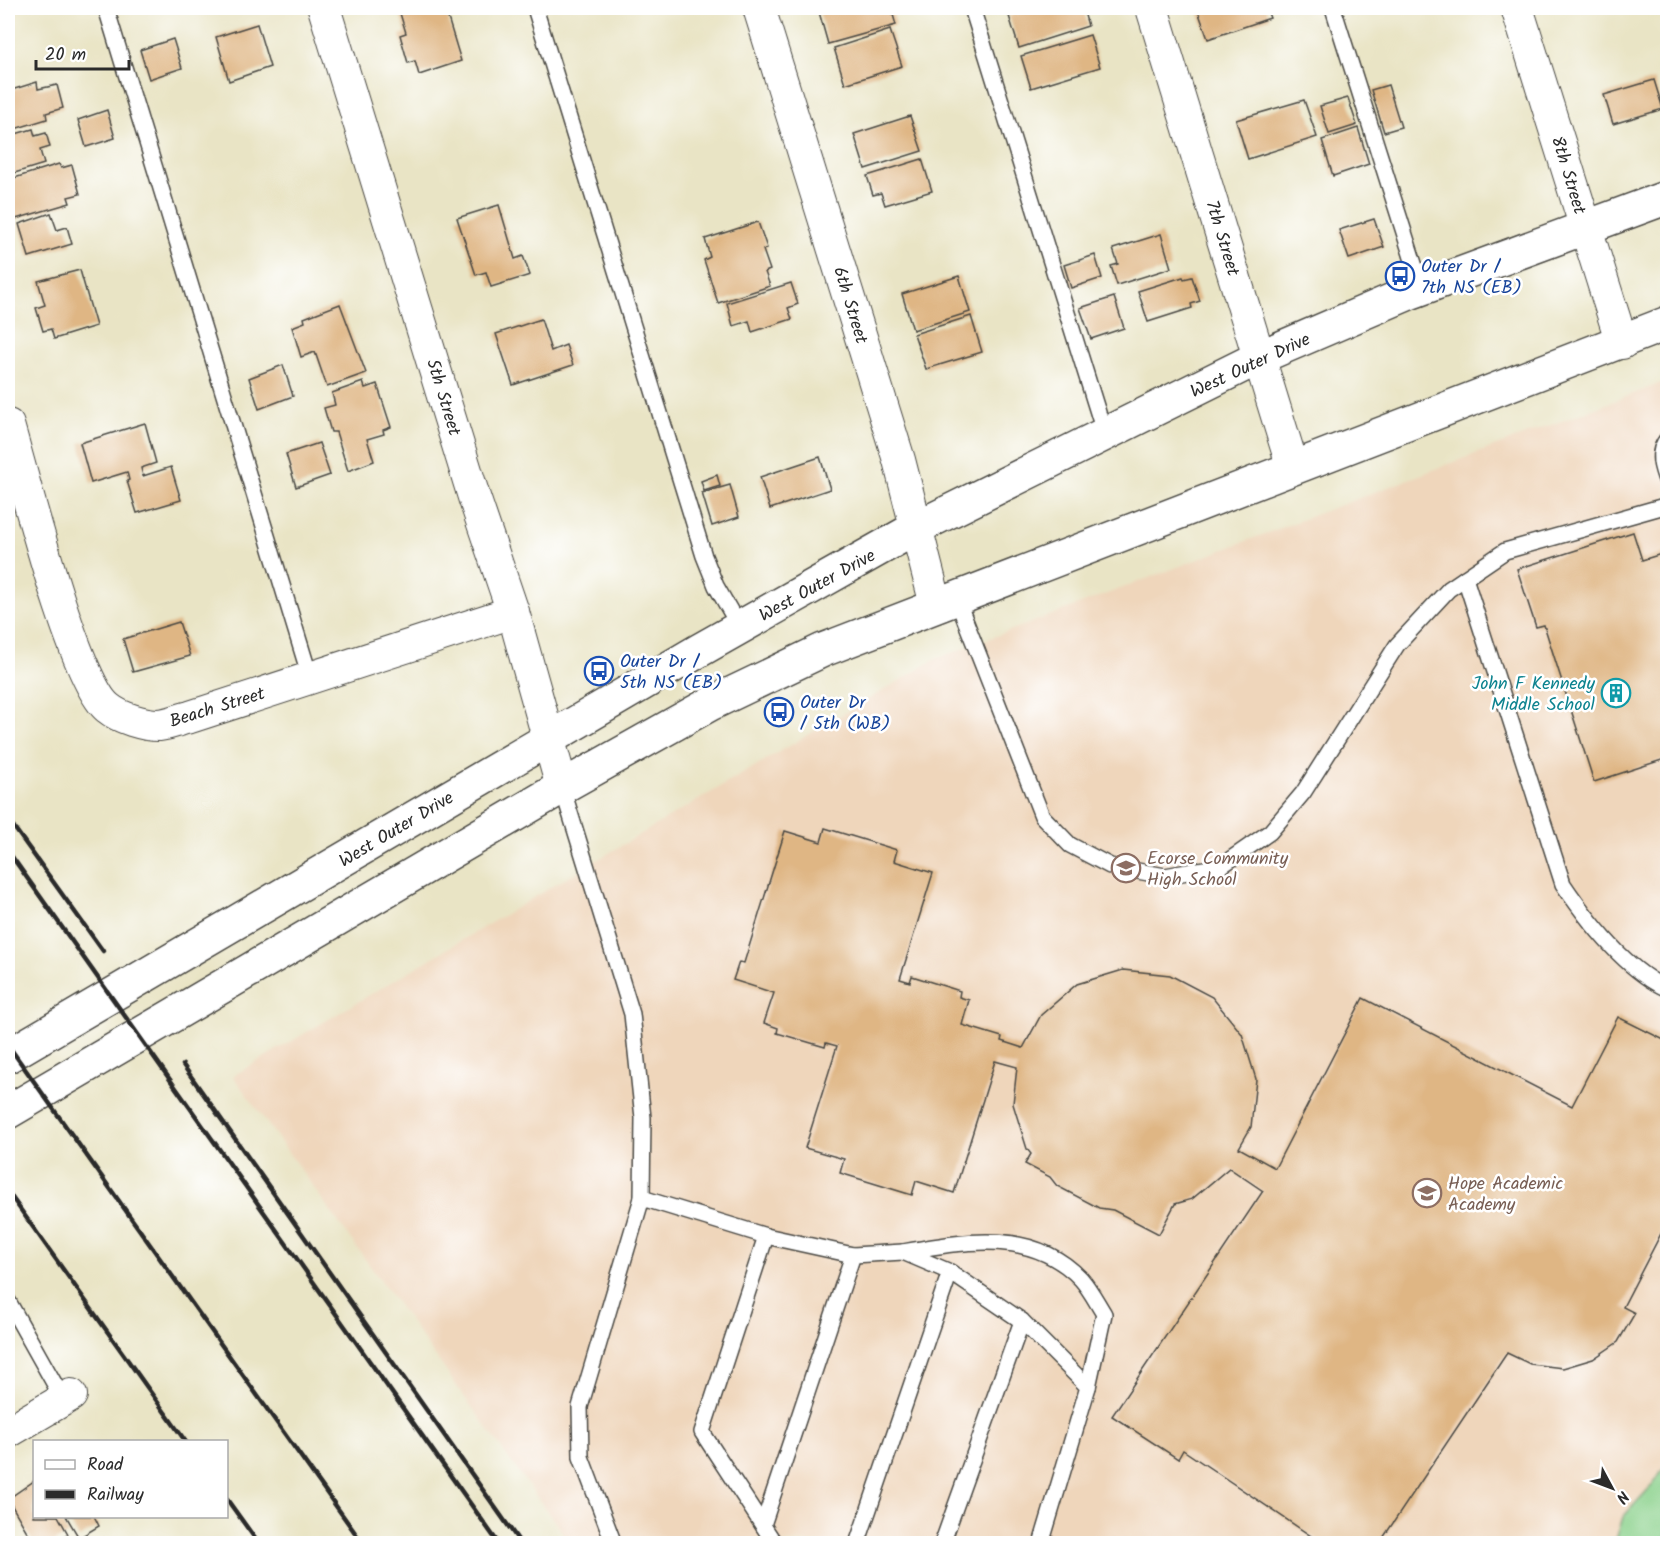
<svg xmlns="http://www.w3.org/2000/svg" width="1675" height="1551" font-family="Kalam,sans-serif">
<rect width="100%" height="100%" fill="#fff"/>
<filter id="ink" filterUnits="userSpaceOnUse"><feTurbulence type="fractalNoise" baseFrequency=".0167" numOctaves="2"/><feDisplacementMap in="SourceGraphic" scale="12" xChannelSelector="R" yChannelSelector="G"/><feConvolveMatrix kernelMatrix="1 2 1 2 8 2 1 2 1" color-interpolation-filters="sRGB"/></filter>
<filter id="wash" filterUnits="userSpaceOnUse"><feTurbulence type="fractalNoise" baseFrequency=".008" numOctaves="4" result="noise"/><feDisplacementMap in="SourceGraphic" scale="24" xChannelSelector="R" yChannelSelector="G"/><feGaussianBlur stdDeviation="1.35" result="paint"/><feColorMatrix in="noise" values="0 0 0 0 0 0 0 0 0 0 0 0 0 0 0 0 0 1.4 0 .05"/><feComposite in="paint" operator="in"/></filter>
<g filter="url(#wash)">
<rect width="100%" height="100%" fill="#e9e4c5"/>
<path fill="#efd6bb" d="M1667,381V1543H570L233,1076L936,659Z"/>
<path fill="#8bd18c" stroke="#5b7e5c" stroke-width="1.5" d="M1667,1463V1543H1615L1623,1517L1655,1482Z"/>
<g id="blocks">
<g fill="#dfb684">
<path d="M406,8H445L461,61L419,75L415,61L408,63L400,35L406,33L399,10Z"/>
<path d="M835,8H891L896,25L828,44L819,12Z"/>
<path d="M1035,8H1083L1088,26L1019,48L1009,16Z"/>
<path d="M1197,8H1266L1270,18L1208,39Z"/>
<path d="M257,24L270,67L229,81L216,37Z"/>
<path d="M890,30L902,66L845,84L834,48Z"/>
<path d="M1090,35L1100,67L1031,88L1021,56Z"/>
<path d="M173,39L182,68L149,79L140,50Z"/>
<path d="M1654,80L1663,109L1613,124L1604,95Z"/>
<path d="M37,82L38,89L57,85L63,108L46,113L47,119L8,131V91Z"/>
<path d="M1388,85L1401,127L1384,132L1371,90Z"/>
<path d="M1348,98L1357,125L1329,134L1320,106Z"/>
<path d="M1304,100L1317,137L1248,159L1236,120Z"/>
<path d="M107,110L115,138L86,147L78,120Z"/>
<path d="M910,116L922,151L865,169L854,134Z"/>
<path d="M1358,128L1369,164L1333,176L1322,140Z"/>
<path d="M33,129L35,136L46,133L50,147L40,150L44,164L8,175V136Z"/>
<path d="M922,159L932,191L885,205L881,193L873,195L867,176Z"/>
<path d="M59,164L61,168L72,165L80,194L68,197L70,203L9,221L8,180Z"/>
<path d="M499,205L515,259L523,256L530,275L491,287L486,272L476,275L457,218Z"/>
<path d="M51,213L57,230L67,227L72,244L29,257L19,224Z"/>
<path d="M1374,219L1384,247L1349,259L1339,230Z"/>
<path d="M758,222L767,248L763,250L770,270L765,272L770,286L718,303L704,260L710,257L705,239Z"/>
<path d="M1161,234L1171,268L1117,285L1111,266L1118,264L1113,249Z"/>
<path d="M1095,255L1102,278L1071,288L1064,265Z"/>
<path d="M80,270L96,326L54,339L51,329L43,331L36,308L45,305L38,281Z"/>
<path d="M959,276L970,312L913,330L902,294Z"/>
<path d="M1183,277L1184,279L1192,277L1200,301L1191,304L1192,308L1148,322L1138,291Z"/>
<path d="M791,283L798,304L788,308L792,319L752,332L749,321L733,326L727,303Z"/>
<path d="M1114,297L1124,328L1091,339L1080,308Z"/>
<path d="M340,304L366,373L327,387L315,352L301,357L292,327L305,322L304,318Z"/>
<path d="M971,316L982,352L926,369L914,334Z"/>
<path d="M541,319L551,351L566,345L573,365L513,385L496,334Z"/>
<path d="M283,365L293,396L259,409L249,378Z"/>
<path d="M363,382L365,388L377,384L391,427L383,430L384,434L367,439L374,461L348,471L336,432H331L324,408L335,405L332,393Z"/>
<path d="M145,423L156,463L141,468L143,476L171,467L181,500L137,513L127,481L129,480L127,472L91,483L80,443Z"/>
<path d="M319,443L330,475L296,487L286,454Z"/>
<path d="M820,457L830,489L770,509L760,477Z"/>
<path d="M717,475L720,486L704,491L701,481Z"/>
<path d="M730,485L739,517L712,526L702,493Z"/>
<path d="M1633,532L1642,560L1668,552V758L1594,782L1544,625L1536,627L1517,569Z"/>
<path d="M179,622L190,656L133,672L123,639Z"/>
<path d="M825,828L897,850L894,861L933,873L900,979L910,982L912,976L960,991L959,997L969,1000L962,1025L1002,1037L1001,1041L1023,1048L1041,1015L1077,984L1123,970L1170,975L1212,997L1242,1034L1256,1079L1251,1127L1239,1148L1275,1168L1363,998L1572,1106L1618,1017L1668,1042V1220L1623,1307L1635,1313L1618,1342L1593,1359L1563,1368L1530,1364L1507,1353L1379,1544H1323L1183,1450L1178,1459L1112,1416L1263,1191L1229,1168L1192,1199L1175,1204L1159,1234L1113,1210L1099,1208L1057,1186L1050,1177L1025,1164L1031,1154L1027,1149L1013,1104L1017,1067L995,1061L954,1193L916,1181L912,1195L840,1173L844,1159L805,1148L837,1046L826,1043L825,1047L777,1033L778,1028L764,1023L774,993L733,980L739,962L744,963L785,831L821,842Z"/>
<path d="M34,1481V1516H58L68,1534L51,1544H34L8,1499Z"/>
<path d="M66,1516H94L99,1526L79,1538Z"/>
</g>
</g>
</g>
<g filter="url(#ink)">
<use href="#blocks" fill-opacity="0" stroke="#484742" stroke-width="1.5"/>
<g fill="none" stroke-linecap="round" stroke-linejoin="round">
<g stroke="#484742" stroke-width="18">
<g id="service">
<path d="M106,8L310,677"/>
<path d="M535,8L704,556L716,586L740,628"/>
<path d="M972,8L1105,435"/>
<path d="M1333,8L1422,289"/>
<path d="M1668,438C1655,452 1662,470 1668,485"/>
<path d="M1465,578L1563,884C1588,921 1626,971 1668,989"/>
<path d="M956,597L1042,816L1070,845L1110,866L1165,876L1221,866L1270,832L1303,793L1397,645L1449,589L1505,551L1668,505"/>
<path d="M562,787L632,1014L643,1118L642,1198L580,1407L581,1457L614,1544"/>
<path d="M642,1198L766,1236L853,1255L903,1252L950,1272L1022,1321L1088,1387L1041,1544"/>
<path d="M766,1236L702,1432L775,1544"/>
<path d="M903,1252C965,1241 1033,1228 1081,1279C1090,1289 1097,1303 1104,1314L1088,1387"/>
<path d="M8,1301L63,1399"/>
<path d="M763,1525L853,1255"/>
<path d="M857,1544L950,1272"/>
<path d="M942,1544L1022,1321"/>
</g>
</g>
<g stroke="#484742" stroke-width="34">
<g id="minor">
<path d="M324,8L474,497L513,612L562,787"/>
<path d="M759,8L899,460L936,605"/>
<path d="M1152,8L1293,468"/>
<path d="M1517,8L1622,343"/>
<path d="M8,425C23,476 74,682 108,708C120,718 144,725 159,725C169,724 181,719 190,717L513,612"/>
<path d="M8,1432L71,1395"/>
</g>
</g>
<g stroke="#484742" stroke-width="36">
<g id="secondary">
<path d="M8,1056L700,650L916,528L1260,357L1409,293L1668,197"/>
<path d="M8,1112L562,787L710,704L823,650L1668,323"/>
</g>
</g>
<use href="#service" stroke="#fff" stroke-width="15"/>
<use href="#minor" stroke="#fff" stroke-width="32"/>
<use href="#secondary" stroke="#fff" stroke-width="33"/>
<g stroke="#2b2b2b" stroke-width="4.5">
<path d="M8,819L103,951"/>
<path d="M8,851L499,1544"/>
<path d="M8,1045L363,1544"/>
<path d="M183,1065L521,1544"/>
<path d="M8,1192L186,1442"/>
<path d="M226,1498L259,1544"/>
</g>
</g>
</g>
<defs>
<g id="bus-ring" transform="scale(1.5)"><circle r="9.5" fill="#fff" stroke="#1a4fb4" stroke-width="1.5"/><path d="M-5-6H5V4H4V6H2V4H-2V6H-4V4H-5ZM-3.5-4V0h7V-4ZM-3.5 1.2v1.5H-2V1.2ZM2 1.2v1.5H3.5V1.2Z" fill="#1a4fb4"/></g>
<g id="building-ring" transform="scale(1.5)"><circle r="9.5" fill="#fff" stroke="#0f9aa8" stroke-width="1.5"/><path d="M-4-6H4V6H1V3H-1V6H-4ZM-2.5-4.3h1.7v1.8h-1.7ZM.8-4.3h1.7v1.8H.8ZM-2.5-1h1.7V.8h-1.7ZM.8-1h1.7V.8H.8Z" fill="#0f9aa8"/></g>
<g id="school-ring" transform="scale(1.5)"><circle r="9.5" fill="#fff" stroke="#8d6e63" stroke-width="1.5"/><path d="M0-5L7-2L0 1L-7-2ZM-4 1L0 2.5L4 1V4Q0 6-4 4Z" fill="#8d6e63"/></g>
</defs>
<g fill-rule="evenodd">
<use href="#bus-ring" x="1400" y="276"/>
<use href="#bus-ring" x="599" y="671"/>
<use href="#building-ring" x="1616" y="693"/>
<use href="#bus-ring" x="779" y="712"/>
<use href="#school-ring" x="1126" y="868"/>
<use href="#school-ring" x="1427" y="1193"/>
</g>
<g text-anchor="middle" stroke-width="5" stroke-linejoin="round" paint-order="stroke">
<g font-size="18" fill="#2b2b2b" stroke="#fff">
<text transform="translate(1569 175) rotate(73)" y="6">8th Street</text>
<text transform="translate(1223 238) rotate(73)" y="6">7th Street</text>
<text transform="translate(851 305) rotate(73)" y="6">6th Street</text>
<text transform="translate(1250 365) rotate(-25)" y="6">West Outer Drive</text>
<text transform="translate(444 397) rotate(73)" y="6">5th Street</text>
<text transform="translate(817 585) rotate(-29)" y="6">West Outer Drive</text>
<text transform="translate(217 707) rotate(-17)" y="6">Beach Street</text>
<text transform="translate(396 829) rotate(-31)" y="6">West Outer Drive</text>
</g>
<g font-size="18" fill="#164399" stroke="#fff" text-anchor="start">
<text x="1421" y="272">Outer Dr /<tspan x="1421" dy="21">7th NS (EB)</tspan></text>
<text x="620" y="667">Outer Dr /<tspan x="620" dy="21">5th NS (EB)</tspan></text>
<text x="800" y="708">Outer Dr<tspan x="800" dy="21">/ 5th (WB)</tspan></text>
</g>
<g font-size="18" fill="#0d838f" stroke="#fff" text-anchor="end">
<text x="1595" y="689">John F Kennedy<tspan x="1595" dy="21">Middle School</tspan></text>
</g>
<g font-size="18" fill="#785e54" stroke="#fff" text-anchor="start">
<text x="1147" y="864">Ecorse Community<tspan x="1147" dy="21">High School</tspan></text>
<text x="1448" y="1189">Hope Academic<tspan x="1448" dy="21">Academy</tspan></text>
</g>
</g>
<rect width="1675" height="1551" fill="none" stroke="#fff" stroke-width="30"/>
<rect x="33" y="1440" width="195" height="78" fill="#ffffff" stroke="#aaaaaa" stroke-width="1.5"/>
<rect x="45" y="1460" width="30" height="9" fill="#ffffff" stroke="#aaaaaa" stroke-width="1.5"/>
<text x="87" y="1470" font-size="18" fill="#2b2b2b">Road</text>
<rect x="45" y="1490" width="30" height="9" fill="#2b2b2b" stroke="#aaaaaa" stroke-width="1.5"/>
<text x="87" y="1500" font-size="18" fill="#2b2b2b">Railway</text>
<g transform="translate(1612 1488) rotate(131)" stroke="#ffffff" stroke-width="4.5" paint-order="stroke">
<path d="M0-4.5L10 22L0 15L-10 22Z" fill="#2b2b2b"/>
<text y="-9" font-size="16" font-weight="bold" text-anchor="middle" fill="#2b2b2b">N</text>
</g>
<path d="M36 60v9h93v-9" fill="none" stroke="#2b2b2b" stroke-width="3"/>
<text x="45" y="60" font-size="18" fill="#2b2b2b" stroke="#ffffff" stroke-width="4.5" paint-order="stroke">20 m</text>
</svg>
